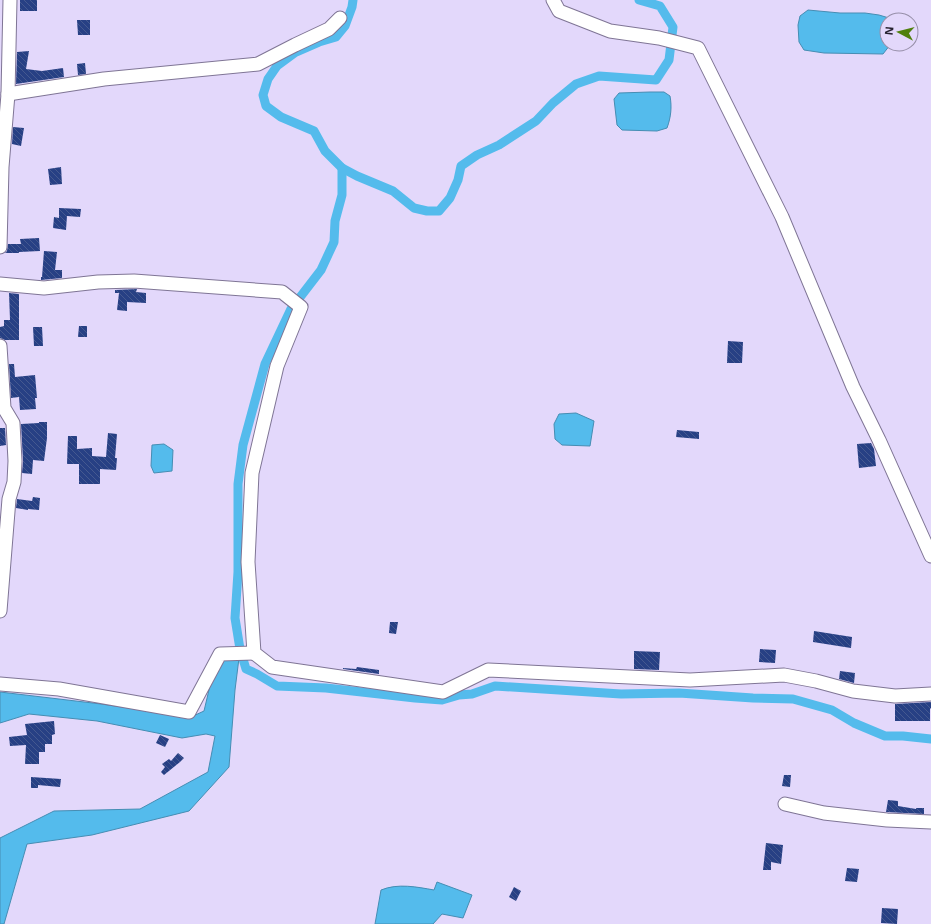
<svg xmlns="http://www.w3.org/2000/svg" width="931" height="924" font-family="'Open Sans',sans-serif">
<defs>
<pattern id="building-back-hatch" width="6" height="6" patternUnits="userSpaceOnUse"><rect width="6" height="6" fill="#274084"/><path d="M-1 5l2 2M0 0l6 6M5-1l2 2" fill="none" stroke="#455990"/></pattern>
</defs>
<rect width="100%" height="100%" fill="#e3d8fb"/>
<g fill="#54bbec" stroke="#468db3">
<path d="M808,10L840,13H865L879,15L889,18V20H887V44H890V45L883,54L824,53L804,50L799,42L798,25L800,16Z"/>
<path d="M650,92H664L670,96C672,107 671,117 667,128L657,131L622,130L617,125L614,99L619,93Z"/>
<path d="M576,413L594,421L590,446L562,445L555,439L554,424L559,414Z"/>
<path d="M164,444L173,450L172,471L154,473L151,466L152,445Z"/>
<path d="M239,658L235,690L229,767L189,811L92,835L27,844L4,924H0V838L54,811L140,809L208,772L215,736L206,734L182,738L97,721L29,714L0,723V692L101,704L191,717L204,711L212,677L222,659Z"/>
<path d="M437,882L472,895L463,918L442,914L433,924H375L381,890C398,883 417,887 434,890Z"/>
</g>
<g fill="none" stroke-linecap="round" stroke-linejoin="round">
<g stroke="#54bbec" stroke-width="9">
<path d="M353,0L352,7L345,26L336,37L319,42L296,52L277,66L268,79L263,95L266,106L281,117L314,131L325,151L342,168L357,176L393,191L414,208L427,211H439L450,198L458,180L461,166L477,155L499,145L536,121L553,103L576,84L599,76L656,80L669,60L673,27L660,6L639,0"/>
<path d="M342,168V195L335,221L334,242L321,270L291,309L265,364L243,445L238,484V572L235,618L240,649L246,669L257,674L277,686L326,688L415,698L442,700L459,695L472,694L495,686L621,694L679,693L753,698L793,699L832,710L854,723L885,736H903L931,739"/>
</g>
</g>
<g fill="url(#building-back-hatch)">
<rect x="20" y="0" width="17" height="11"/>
<path d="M77,20H90V35H78Z"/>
<path d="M29,51L26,69L42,71L63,68L64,77L16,84L17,52Z"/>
<path d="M85,63L86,74L78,75L77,64Z"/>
<path d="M13,127L24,128L21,146L12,144Z"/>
<path d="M61,167L62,184L50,185L48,169Z"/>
<path d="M59,208L81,209L80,217L67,216L66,230L53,228L54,217L59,218Z"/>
<path d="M39,238L40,251L19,252V253H5L7,251L8,244H21L20,239Z"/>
<path d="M44,251L57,252L55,270H62V278L41,280V277H42Z"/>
<path d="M137,289L136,292L146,293V303L127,302V311L117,310L119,293H115V290Z"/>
<path d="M9,293L19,294V340H5L0,338V327L4,326V320H10Z"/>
<path d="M79,326H87V337H78Z"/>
<path d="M33,327H42L43,346H34Z"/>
<path d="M728,341L743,342L742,363H727Z"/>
<path d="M9,364H14L15,377L35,375L37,398H35L36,409L20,410L19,397L11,398Z"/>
<path d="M39,422H47V438L44,461L33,460L32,474L22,473L23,461L21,424L39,423Z"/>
<path d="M0,428H5L6,445L0,446Z"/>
<path d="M677,430L699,432V439L676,437Z"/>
<path d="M108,433L117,434L115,458H117L116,470L100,469V484H79V464H67L68,436H77V449L92,448V456L106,457Z"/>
<path d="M871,443L874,449L876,466L859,468L857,444Z"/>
<path d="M33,497L40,498L39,510L28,509V510L16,508L17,499L32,501Z"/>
<path d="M390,622H398L396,634L389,633Z"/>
<path d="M814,631L852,637L851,648L813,642Z"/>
<path d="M760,649L776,650L775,663L759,662Z"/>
<path d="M634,651L660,652L659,670L634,669Z"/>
<path d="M357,667L379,670V674L343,669V668L356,669Z"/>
<path d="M840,671L855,673L854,683L839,679Z"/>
<path d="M931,702V708L930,709V721H895V704Z"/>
<path d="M54,721L55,734L52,735V744H45V752H39V764H25L26,745L10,746L9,737L27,735L25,724Z"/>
<path d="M160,735L169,739L165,747L156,743Z"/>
<path d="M178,753L184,758L180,762L164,775L161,772L165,767L162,764L169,759L171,761Z"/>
<path d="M784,775H791L790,787L782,786Z"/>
<path d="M31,777L61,779L60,787L38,785V788H31Z"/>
<path d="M888,800L898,801V806L916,809V808H924V814L886,812Z"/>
<path d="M766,843L783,845L781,864L771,862V870H763Z"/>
<path d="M847,868L859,869L857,882L845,881Z"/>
<path d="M514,887L521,891L516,901L509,897Z"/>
<path d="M882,908L898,909L897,924L881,923Z"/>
</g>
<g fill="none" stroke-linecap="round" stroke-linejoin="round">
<g stroke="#7f7595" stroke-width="15">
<g id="minor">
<path d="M553,0L559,11L610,31L659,38L698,48L782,217L853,387L879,440L931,556"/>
<path d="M8,94L104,79L258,64L295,45L329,29L340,18"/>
<path d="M0,247L2,167L8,94L10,0"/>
<path d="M0,284L44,288L98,282L134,281L282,292L301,307L277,366L252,473L248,562L254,653L272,667L443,692L488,670L690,680L784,675L816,681L853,691L895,696L931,694"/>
<path d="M0,346L4,408L13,423L15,461L14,482L9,499L0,611"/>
<path d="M0,684L59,689L189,712L220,654L254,653"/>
<path d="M785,804L824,813L887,820L931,822"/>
</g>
</g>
<use href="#minor" stroke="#fff" stroke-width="13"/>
</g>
<g transform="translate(899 32) rotate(277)"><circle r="19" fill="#e3d8fb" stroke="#978fa9"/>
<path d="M0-3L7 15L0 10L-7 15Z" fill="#50800d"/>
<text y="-6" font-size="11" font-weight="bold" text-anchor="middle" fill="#26222f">N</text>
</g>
</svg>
